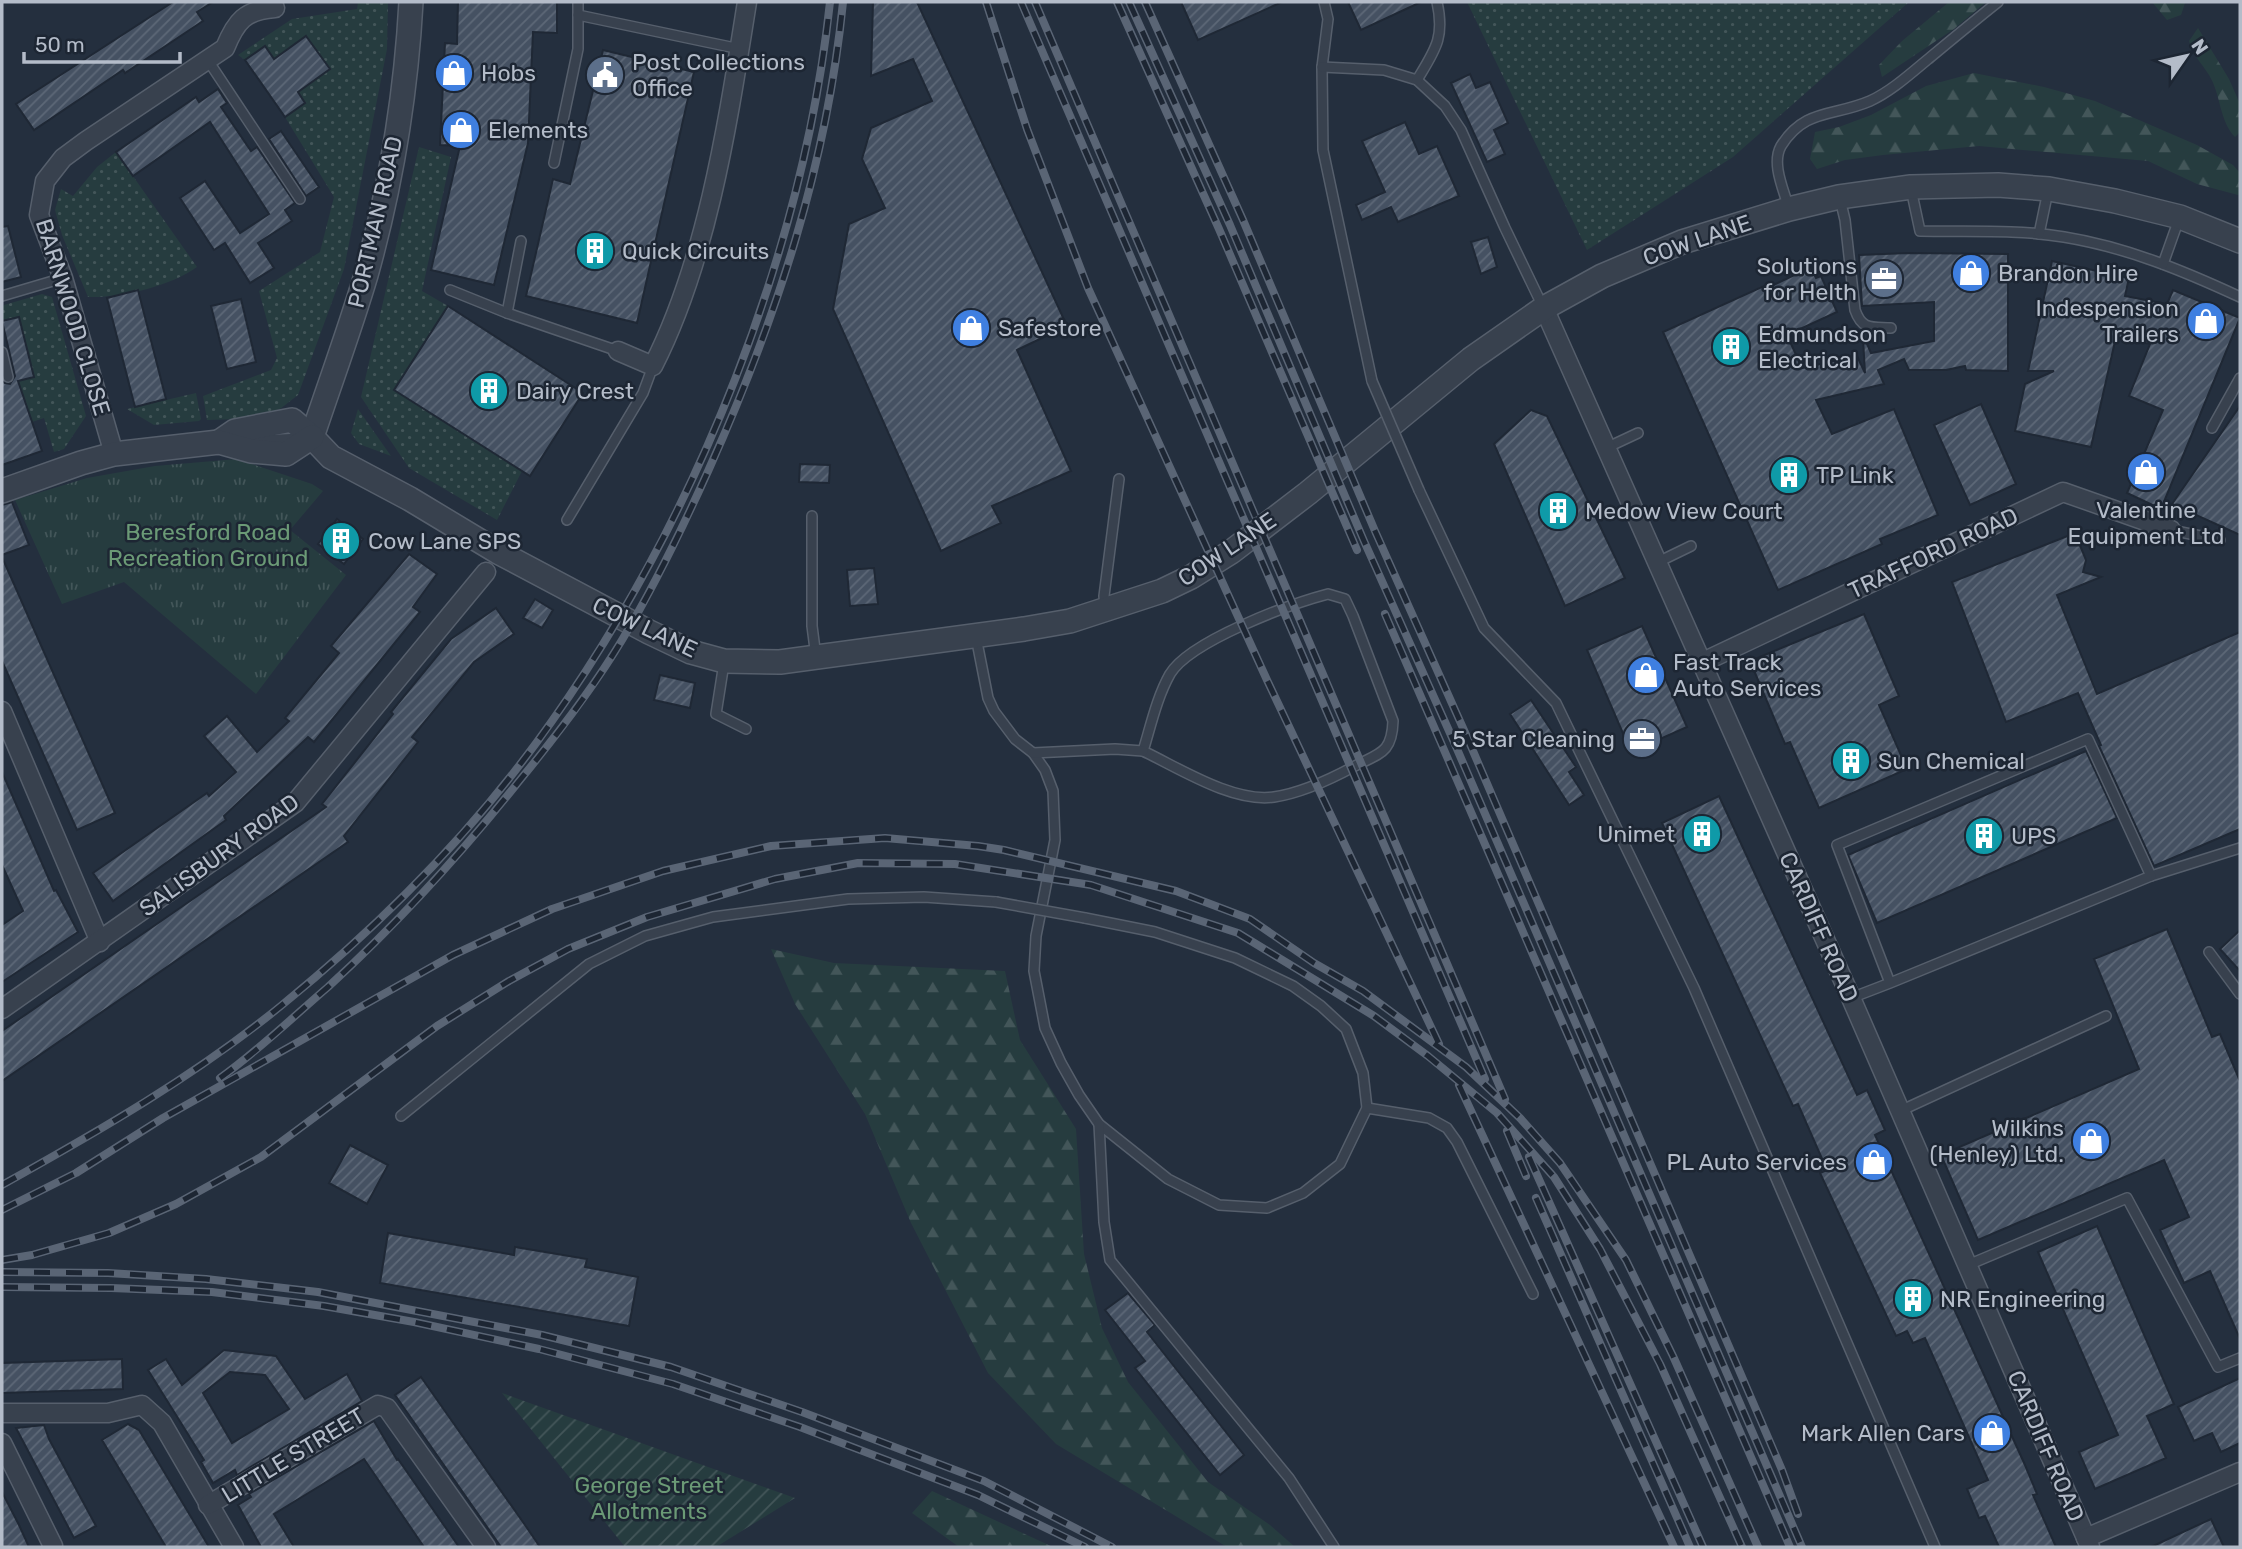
<svg xmlns="http://www.w3.org/2000/svg" width="2242" height="1549" font-family="Rubik,sans-serif">
<defs>
<pattern id="grass-dots" width="8" height="8" patternUnits="userSpaceOnUse" patternTransform="scale(1.75)"><rect width="8" height="8" fill="#263c3f"/><path d="M2 2h.1M6 6h.1" fill="none" stroke="#435659" stroke-width="1.8" stroke-linecap="round"/></pattern>
<pattern id="forest-firs" width="22" height="20" patternUnits="userSpaceOnUse" patternTransform="scale(1.75)"><rect width="22" height="20" fill="#263c3f"/><path d="M5 1l3.5 6h-7zM16 11l3.5 6h-7z" fill="#435659"/></pattern>
<pattern id="park-tufts" width="24" height="20" patternUnits="userSpaceOnUse" patternTransform="scale(1.75)"><rect width="24" height="20" fill="#263c3f"/><path d="M3 7l-1-3M5 7V3M7 7l1-3M15 17l-1-3M17 17v-4M19 17l1-3" fill="none" stroke="#435659"/></pattern>
<pattern id="garden-furrows" width="10" height="10" patternUnits="userSpaceOnUse" patternTransform="scale(1.75)"><rect width="10" height="10" fill="#263c3f"/><path d="M-1 1l2-2M0 10L10 0M9 11l2-2" fill="none" stroke="#435659"/></pattern>
<pattern id="building-hatch" width="6" height="6" patternUnits="userSpaceOnUse" patternTransform="scale(1.75)"><rect width="6" height="6" fill="#455162"/><path d="M-1 1l2-2M0 6l6-6M5 7l2-2" fill="none" stroke="#5d6877"/></pattern>
</defs>
<rect width="100%" height="100%" fill="#242f3e"/>
<g fill="url(#grass-dots)">
<path d="M358,2H388L387,49L344,269L298,395L280,409L240,419L207,420L203,396L271,370L277,358L259,291L320,252L334,197L285,117L305,103L291,83L317,72L320,76L330,69L306,36L297,43L281,68L265,46L245,60L238,55L292,19L357,9Z"/>
<path d="M1467,2H1909L1733,157L1587,250Z"/>
<path d="M419,147L451,157L422,291L448,306L395,389L522,471L497,520L409,468L361,397Z"/>
<path d="M116,152L197,267C171,286 121,298 88,297L62,235L55,210L61,189L73,196L97,167Z"/>
<path d="M42,294L52,297L86,416L64,449L54,452L44,418L32,422L17,381L34,376L19,317L2,321V308L4,305Z"/>
<path d="M196,393L201,419L199,421L154,425L127,409Z"/>
<path d="M358,409L391,456L359,444L351,433Z"/>
</g>
<g fill="url(#forest-firs)">
<path d="M1949,2H1986L1954,29L1882,77L1879,65L1902,41Z"/>
<path d="M2152,2H2184L2185,3L2181,15L2167,20Z"/>
<path d="M2198,28L2229,79L2240,104V132L2235,137C2219,121 2221,94 2209,75C2201,62 2193,56 2189,41Z"/>
<path d="M1974,73L2044,87L2095,101L2197,145L2233,165L2240,173V194L2238,195L2197,184L2148,161L1979,146L1883,155L1845,160L1817,169L1810,159L1815,132L1839,127L1871,115L1926,86Z"/>
<path d="M771,949L834,963L1005,971L1020,1040L1076,1129L1084,1254L1102,1328L1128,1382L1208,1482L1270,1525L1295,1547H1227L1056,1444L988,1373L911,1223L865,1114L795,1004Z"/>
<path d="M932,1491L1053,1547H959L912,1513Z"/>
</g>
<path fill="url(#park-tufts)" d="M237,459L312,484L323,491L290,530L346,575L256,694L124,582L62,604L15,500L87,478L155,466Z"/>
<path fill="url(#garden-furrows)" d="M502,1393L795,1498L716,1547H625Z"/>
<g fill="url(#building-hatch)" stroke="#1f2835" stroke-width="2" fill-rule="evenodd">
<path d="M173,2H213L197,12L203,21L125,73L123,70L34,130L16,104Z"/>
<path d="M458,2H557V33L533,32L528,143L494,285L431,270L460,146L440,145L445,43L457,44Z"/>
<path d="M873,2H917L1067,326L1017,350L1071,471L992,506L1001,523L941,551L833,309L849,224L885,208L862,159L871,128L932,101L913,59L871,76Z"/>
<path d="M1181,2H1282L1198,40Z"/>
<path d="M1348,2H1421L1361,30Z"/>
<path d="M306,36L330,69L298,92L305,103L285,117L245,60L265,46L274,59Z"/>
<path d="M603,50L694,72L637,323L526,296L553,179L570,184Z"/>
<path d="M1470,74L1476,88L1490,82L1508,123L1494,130L1505,154L1487,162L1451,83Z"/>
<path d="M218,89L227,103L221,107L251,151L257,147L295,203L285,210L292,221L258,243L274,268L250,283L225,243L214,250L180,198L205,181L240,233L269,214L210,122L133,176L116,152L196,97L199,102Z"/>
<path d="M1405,122L1419,154L1437,146L1459,196L1398,222L1391,207L1362,220L1356,205L1385,192L1362,141Z"/>
<path d="M281,131L319,187L306,196L269,139Z"/>
<path d="M8,226L21,277L2,282V227Z"/>
<path d="M1488,237L1497,267L1481,274L1471,242Z"/>
<path d="M1908,253L2008,254V371L1966,370L1965,366L1946,370H1909L1904,359L1878,370L1884,384L1816,400L1832,434L1894,409L1938,515L1880,539L1882,544L1778,590L1663,332L1764,286L1765,289L1811,267L1816,278L1821,276L1837,312L1787,335L1802,368L1857,356L1865,373L1863,339H1865L1871,353L1934,341V302L1862,306L1859,255Z"/>
<path d="M2052,261L2129,278L2125,296L2167,304L2173,290L2240,318L2161,509L2127,493L2163,410L2129,396L2150,344L2116,337L2091,447L2015,431L2025,384L2054,371H2028Z"/>
<path d="M138,290L166,399L135,407L107,298Z"/>
<path d="M241,299L256,362L227,369L211,306Z"/>
<path d="M448,306L583,393L530,476L394,390Z"/>
<path d="M19,317L34,377L18,381L42,451L2,465V380L5,383L10,384L15,376L2,321Z"/>
<path d="M1981,404L2016,484L1970,505L1934,425Z"/>
<path d="M2240,406V535L2172,504Z"/>
<path d="M1531,410L1547,416L1625,578L1565,606L1494,444Z"/>
<path d="M800,464L830,465L829,483L799,482Z"/>
<path d="M12,502L29,545L2,555V505Z"/>
<path d="M337,519L363,539L344,564L318,544Z"/>
<path d="M2075,533L2086,560L2083,572L2101,577L2057,595L2097,694L2240,632V829L2154,866L2099,746L2101,745L2078,693L2006,722L1952,582Z"/>
<path d="M409,554L437,574L413,607L420,612L314,742L308,737L224,816L226,820L113,901L93,873L207,793L209,796L236,772L204,736L227,716L257,752L289,721L285,718L339,653L331,646Z"/>
<path d="M2,557L115,813L77,830L2,661Z"/>
<path d="M874,568L878,604L850,606L847,570Z"/>
<path d="M535,599L553,610L542,628L523,618Z"/>
<path d="M496,608L514,634L474,662L412,737L418,742L344,836L348,842L2,1081V1031L326,807L322,804L393,714L391,712L451,639Z"/>
<path d="M1864,614L1899,696L1879,705L1907,769L1819,808L1790,742L1785,744L1750,661Z"/>
<path d="M1642,626L1687,727L1631,752L1587,650Z"/>
<path d="M660,675L695,683L690,708L654,700Z"/>
<path d="M1531,700L1576,767L1569,772L1584,795L1569,805L1510,714Z"/>
<path d="M2086,751L2117,818L1877,923L1848,855Z"/>
<path d="M2,772L54,891L56,890L78,932L2,982V925L23,911L2,865Z"/>
<path d="M1719,796L1857,1095L1867,1090L1885,1130L1875,1135L2025,1465L2037,1494L2033,1495L2056,1547H1999L1985,1516L1979,1518L1967,1489L1988,1480L1925,1338L1913,1343L1907,1331L1896,1336L1820,1173L1827,1170L1798,1104L1793,1106L1662,823Z"/>
<path d="M2167,929L2212,1037L2220,1034L2240,1081V1339L2210,1271L2184,1283L2160,1230L2189,1217L2164,1160L1978,1240L1941,1155L2139,1069L2094,959Z"/>
<path d="M2240,930V971L2220,949Z"/>
<path d="M350,1145L388,1165L367,1204L329,1183Z"/>
<path d="M2097,1226L2174,1404L2147,1416L2166,1458L2095,1489L2079,1452L2118,1435L2038,1252Z"/>
<path d="M388,1233L514,1255L515,1247L587,1259L585,1267L638,1277L629,1326L380,1283Z"/>
<path d="M1128,1293L1155,1325L1147,1332L1244,1455L1220,1475L1135,1368L1145,1361L1105,1310Z"/>
<path d="M224,1350L276,1356L305,1399L347,1374L362,1401L237,1475L235,1470L213,1483L201,1462L204,1460L148,1370L166,1359L182,1385ZM230,1372L265,1375L289,1409L232,1443L203,1393Z"/>
<path d="M122,1359L123,1389L2,1393V1363Z"/>
<path d="M421,1377L525,1525L540,1547H501L395,1395Z"/>
<path d="M2240,1378V1443L2221,1452L2212,1433L2194,1441L2178,1407Z"/>
<path d="M374,1421L397,1460L398,1459L459,1547H424L364,1459L274,1514L294,1547H261L238,1505L251,1497L249,1494Z"/>
<path d="M128,1424L139,1430L209,1547H166L102,1440Z"/>
<path d="M44,1425L49,1439L96,1526L74,1538L16,1428Z"/>
<path d="M2,1492L19,1525L29,1547H2Z"/>
<path d="M2211,1519L2224,1547H2151Z"/>
</g>
<g fill="none" stroke-linecap="round" stroke-linejoin="round">
<g stroke="#565f6c" stroke-width="12">
<g id="service">
<path d="M1324,2L1328,19L1322,67L1323,150L1372,381"/>
<path d="M578,15L740,49"/>
<path d="M207,59L300,199"/>
<path d="M1322,67L1384,70L1417,80L1445,106L1461,130L1505,228L1543,307"/>
<path d="M1417,80C1435,50 1445,38 1437,2"/>
<path d="M554,163L578,49V2"/>
<path d="M1911,189L1920,231C1967,232 2017,229 2064,237C2126,247 2184,271 2240,297"/>
<path d="M1840,199L1845,220L1855,310C1862,330 1871,327 1891,328"/>
<path d="M1789,209C1784,190 1771,164 1781,146C1805,108 1833,117 1870,101C1890,92 1909,75 1927,60C1950,41 1974,21 1998,2"/>
<path d="M2039,234L2048,191"/>
<path d="M2163,264L2179,219"/>
<path d="M450,290L507,313L618,351"/>
<path d="M2,296L63,278"/>
<path d="M507,313L521,241"/>
<path d="M2,352L8,377"/>
<path d="M2212,428L2240,378"/>
<path d="M244,441L300,438"/>
<path d="M1606,448L1638,433"/>
<path d="M1419,490L1484,628L1556,703L1694,988L1935,1547"/>
<path d="M812,516V626L816,657"/>
<path d="M567,520L643,393L653,366"/>
<path d="M2171,530L2220,540"/>
<path d="M1656,563L1691,546"/>
<path d="M1328,594L1345,599L1353,616L1393,721C1392,753 1380,753 1355,766C1331,779 1302,793 1274,797C1233,803 1179,768 1143,751C1151,725 1157,697 1170,674C1190,641 1290,604 1328,594Z"/>
<path d="M1105,609L1104,596L1119,479"/>
<path d="M976,637L988,698L994,711L1015,739L1033,753L1045,770L1053,791L1055,840L1036,936L1034,971L1045,1028L1061,1063L1079,1095L1099,1124L1168,1179L1219,1205L1267,1208L1303,1193L1340,1164L1367,1108L1363,1073L1346,1029L1321,1006L1293,986L1235,958L1155,932L1085,918"/>
<path d="M724,663L716,714L746,729"/>
<path d="M1033,753L1115,749L1143,751"/>
<path d="M2151,876L2240,848"/>
<path d="M2209,952L2240,994"/>
<path d="M1851,998L1890,983L2151,876L2088,739L1837,845L1890,983"/>
<path d="M1367,1108L1429,1118L1447,1128L1457,1142L1533,1294"/>
<path d="M1900,1111L2106,1016"/>
<path d="M401,1116L589,964L645,936L713,917L848,899L924,897L996,902"/>
<path d="M1099,1124L1104,1222L1110,1260L1289,1478L1334,1547"/>
<path d="M1968,1265L2127,1198L2218,1367L2240,1358"/>
</g>
</g>
<g stroke="#565f6c" stroke-width="21">
<g id="minor">
<path d="M1544,308L1851,998L2090,1547"/>
<path d="M618,351L653,366C708,258 728,121 747,2"/>
<path d="M114,454L63,278L39,215L45,181L63,158L86,141L225,48C236,21 245,10 275,8"/>
<path d="M1701,663L2063,492L2171,530"/>
<path d="M2,711L100,942"/>
<path d="M2,1009L295,803L486,572"/>
<path d="M2,1413H108L142,1405L162,1423L234,1547"/>
<path d="M2,1443L53,1546"/>
<path d="M208,1505L378,1405L387,1408L486,1547"/>
<path d="M2086,1538L2240,1472"/>
</g>
</g>
<g stroke="#565f6c" stroke-width="26">
<g id="tertiary">
<path d="M312,437C330,383 350,329 366,275C391,186 406,94 411,2"/>
<path d="M219,442L235,431L292,420L312,437L331,457L410,499L498,552L649,632L691,652L724,661L780,662L1024,629L1070,621L1162,591L1191,577L1231,552L1308,493L1471,359L1544,308L1602,276L1682,242L1789,209L1839,197L1911,187L1998,185L2049,189L2115,201L2180,217L2240,241"/>
<path d="M2,491L81,463L114,454L219,442L251,451L286,454L312,437"/>
</g>
</g>
<use href="#service" stroke="#38414e" stroke-width="9"/>
<use href="#minor" stroke="#38414e" stroke-width="18"/>
<use href="#tertiary" stroke="#38414e" stroke-width="23"/>
<g stroke="#5a6575" stroke-width="8">
<g id="rail">
<path d="M986,2L1027,129L1088,288L1267,680L1439,1044"/>
<path d="M1021,2L1485,1079"/>
<path d="M1035,2L1505,1099"/>
<path d="M1117,2L1219,229L1357,550"/>
<path d="M1129,2L1230,225L1364,541L1454,742L1802,1547"/>
<path d="M1145,2L1243,220L1375,531L1467,737L1782,1470L1798,1514"/>
<path d="M1385,614L1790,1547"/>
<path d="M220,1078C258,1051 293,1017 328,987C398,923 461,854 520,780C556,736 592,690 622,640C655,585 683,527 709,469C776,320 827,165 843,2"/>
<path d="M1459,1085L1674,1547"/>
<path d="M1507,1131L1526,1176"/>
<path d="M1529,1157L1703,1547"/>
<path d="M2,1185C99,1131 195,1076 282,1005C383,923 477,828 552,721C697,516 803,253 830,2"/>
<path d="M1536,1198L1690,1547"/>
<path d="M2,1210L76,1173L163,1118L453,955L552,909L663,871L771,846L885,838L978,846L1004,850L1176,891L1250,919L1314,963L1363,991L1466,1067L1520,1118L1560,1163L1626,1260L1673,1356L1758,1547"/>
<path d="M2,1260L32,1255L109,1233L176,1204L261,1157L437,1026L509,981L568,949L647,917L775,879L858,863L955,864L1091,885L1238,933L1374,1016L1428,1056L1497,1113L1554,1177L1600,1249L1660,1364L1742,1547"/>
<path d="M2,1272L108,1273L206,1279L318,1292L542,1335L671,1367L802,1412L984,1481L1112,1547"/>
<path d="M2,1287L111,1288L212,1292L324,1306L414,1322L539,1349L673,1384L800,1427L978,1495L1085,1547"/>
</g>
</g>
<use href="#rail" stroke="#1d2633" stroke-width="5" stroke-dasharray="16" stroke-linecap="butt"/>
<g stroke="#565f6c" stroke-width="12" stroke-linecap="butt">
<g id="service-bridge">
<path d="M1372,381L1419,490"/>
<path d="M996,902L1085,918"/>
</g>
</g>
<use href="#service-bridge" stroke="#38414e" stroke-width="9"/>
</g>
<defs>
<g id="shop-disc" transform="scale(2.0125)"><circle r="9.5" fill="#3f7fe0" stroke="#1d2633"/><path d="M-5-2.5h2.3a2.7 3.5 0 0 1 5.4 0H5L5.5 6h-11ZM-1.5-2.5h3a1.5 2.3 0 0 0-3 0Z" fill="#fff"/></g>
<g id="civic-disc" transform="scale(2.0125)"><circle r="9.5" fill="#5c6f8a" stroke="#1d2633"/><path d="M-.6-6.5H3V-4.5H.6V-3L4-1V1h2V6H-6V1h2V-1L-.6-3ZM-1.2 2.5V6h2.4V2.5Z" fill="#fff"/></g>
<g id="building-disc" transform="scale(2.0125)"><circle r="9.5" fill="#0f9aa8" stroke="#1d2633"/><path d="M-4-6H4V6H1V3H-1V6H-4ZM-2.5-4.3h1.7v1.8h-1.7ZM.8-4.3h1.7v1.8H.8ZM-2.5-1h1.7V.8h-1.7ZM.8-1h1.7V.8H.8Z" fill="#fff"/></g>
<g id="office-disc" transform="scale(2.0125)"><circle r="9.5" fill="#5c6f8a" stroke="#1d2633"/><path d="M-6-3h4V-5.5h4V-3h4V5H-6ZM-1-4.5V-3h2v-1.5ZM-6 0V1H6V0Z" fill="#fff"/></g>
</defs>
<g fill-rule="evenodd">
<use href="#shop-disc" x="454" y="73"/>
<use href="#civic-disc" x="605" y="75"/>
<use href="#shop-disc" x="461" y="130"/>
<use href="#building-disc" x="595" y="251"/>
<use href="#shop-disc" x="1971" y="273"/>
<use href="#office-disc" x="1884" y="279"/>
<use href="#shop-disc" x="2206" y="321"/>
<use href="#shop-disc" x="971" y="328"/>
<use href="#building-disc" x="1731" y="347"/>
<use href="#building-disc" x="489" y="391"/>
<use href="#shop-disc" x="2146" y="472"/>
<use href="#building-disc" x="1789" y="475"/>
<use href="#building-disc" x="1558" y="511"/>
<use href="#building-disc" x="341" y="541"/>
<use href="#shop-disc" x="1646" y="675"/>
<use href="#office-disc" x="1642" y="739"/>
<use href="#building-disc" x="1851" y="761"/>
<use href="#building-disc" x="1702" y="834"/>
<use href="#building-disc" x="1984" y="836"/>
<use href="#shop-disc" x="2091" y="1141"/>
<use href="#shop-disc" x="1874" y="1162"/>
<use href="#building-disc" x="1913" y="1299"/>
<use href="#shop-disc" x="1992" y="1433"/>
</g>
<g text-anchor="middle" stroke-width="5" stroke-linejoin="round" paint-order="stroke">
<g font-size="23" fill="#b4bcc9" stroke="#1d2633" text-anchor="start">
<text x="632" y="70">Post Collections<tspan x="632" dy="26">Office</tspan></text>
<text x="481" y="81">Hobs</text>
<text x="488" y="138">Elements</text>
<text x="622" y="259">Quick Circuits</text>
<text x="1857" y="274" text-anchor="end">Solutions<tspan x="1857" dy="26">for Helth</tspan></text>
<text x="1998" y="281">Brandon Hire</text>
<text x="2179" y="316" text-anchor="end">Indespension<tspan x="2179" dy="26">Trailers</tspan></text>
<text x="998" y="336">Safestore</text>
<text x="1758" y="342">Edmundson<tspan x="1758" dy="26">Electrical</tspan></text>
<text x="516" y="399">Dairy Crest</text>
<text x="1816" y="483">TP Link</text>
<text x="2146" y="518" text-anchor="middle">Valentine<tspan x="2146" dy="26">Equipment Ltd</tspan></text>
<text x="1585" y="519">Medow View Court</text>
<text x="368" y="549">Cow Lane SPS</text>
<text x="1673" y="670">Fast Track<tspan x="1673" dy="26">Auto Services</tspan></text>
<text x="1615" y="747" text-anchor="end">5 Star Cleaning</text>
<text x="1878" y="769">Sun Chemical</text>
<text x="1675" y="842" text-anchor="end">Unimet</text>
<text x="2011" y="844">UPS</text>
<text x="2064" y="1136" text-anchor="end">Wilkins<tspan x="2064" dy="26">(Henley) Ltd.</tspan></text>
<text x="1847" y="1170" text-anchor="end">PL Auto Services</text>
<text x="1940" y="1307">NR Engineering</text>
<text x="1965" y="1441" text-anchor="end">Mark Allen Cars</text>
</g>
<g font-size="23" fill="#b4bcc9" stroke="#1d2633">
<text transform="translate(375 222) rotate(-77)" y="8">PORTMAN ROAD</text>
<text transform="translate(1697 240) rotate(-19)" y="8">COW LANE</text>
<text transform="translate(73 317) rotate(73)" y="8">BARNWOOD CLOSE</text>
<text transform="translate(1227 549) rotate(-34)" y="8">COW LANE</text>
<text transform="translate(1933 553) rotate(-25)" y="8">TRAFFORD ROAD</text>
<text transform="translate(645 627) rotate(25)" y="8">COW LANE</text>
<text transform="translate(219 855) rotate(-36)" y="8">SALISBURY ROAD</text>
<text transform="translate(1819 927) rotate(66)" y="8">CARDIFF ROAD</text>
<text transform="translate(2046 1446) rotate(67)" y="8">CARDIFF ROAD</text>
<text transform="translate(293 1455) rotate(-31)" y="8">LITTLE STREET</text>
</g>
<g font-size="23" fill="#6b9a76" stroke="#1d2633">
<text x="208" y="540">Beresford Road<tspan x="208" dy="26">Recreation Ground</tspan></text>
<text x="649" y="1493">George Street<tspan x="649" dy="26">Allotments</tspan></text>
</g>
</g>
<rect width="2242" height="1549" fill="none" stroke="#b4bcc9" stroke-width="7"/>
<g transform="translate(2186 56) rotate(56)" stroke="#1d2633" stroke-width="5" paint-order="stroke">
<path d="M0-5L12 26L0 18L-12 26Z" fill="#b4bcc9"/>
<text y="-10" font-size="19" font-weight="bold" text-anchor="middle" fill="#b4bcc9">N</text>
</g>
<path d="M24 52v10h156v-10" fill="none" stroke="#b4bcc9" stroke-width="3.5"/>
<text x="35" y="52" font-size="21" fill="#b4bcc9" stroke="#1d2633" stroke-width="5" paint-order="stroke">50 m</text>
</svg>
